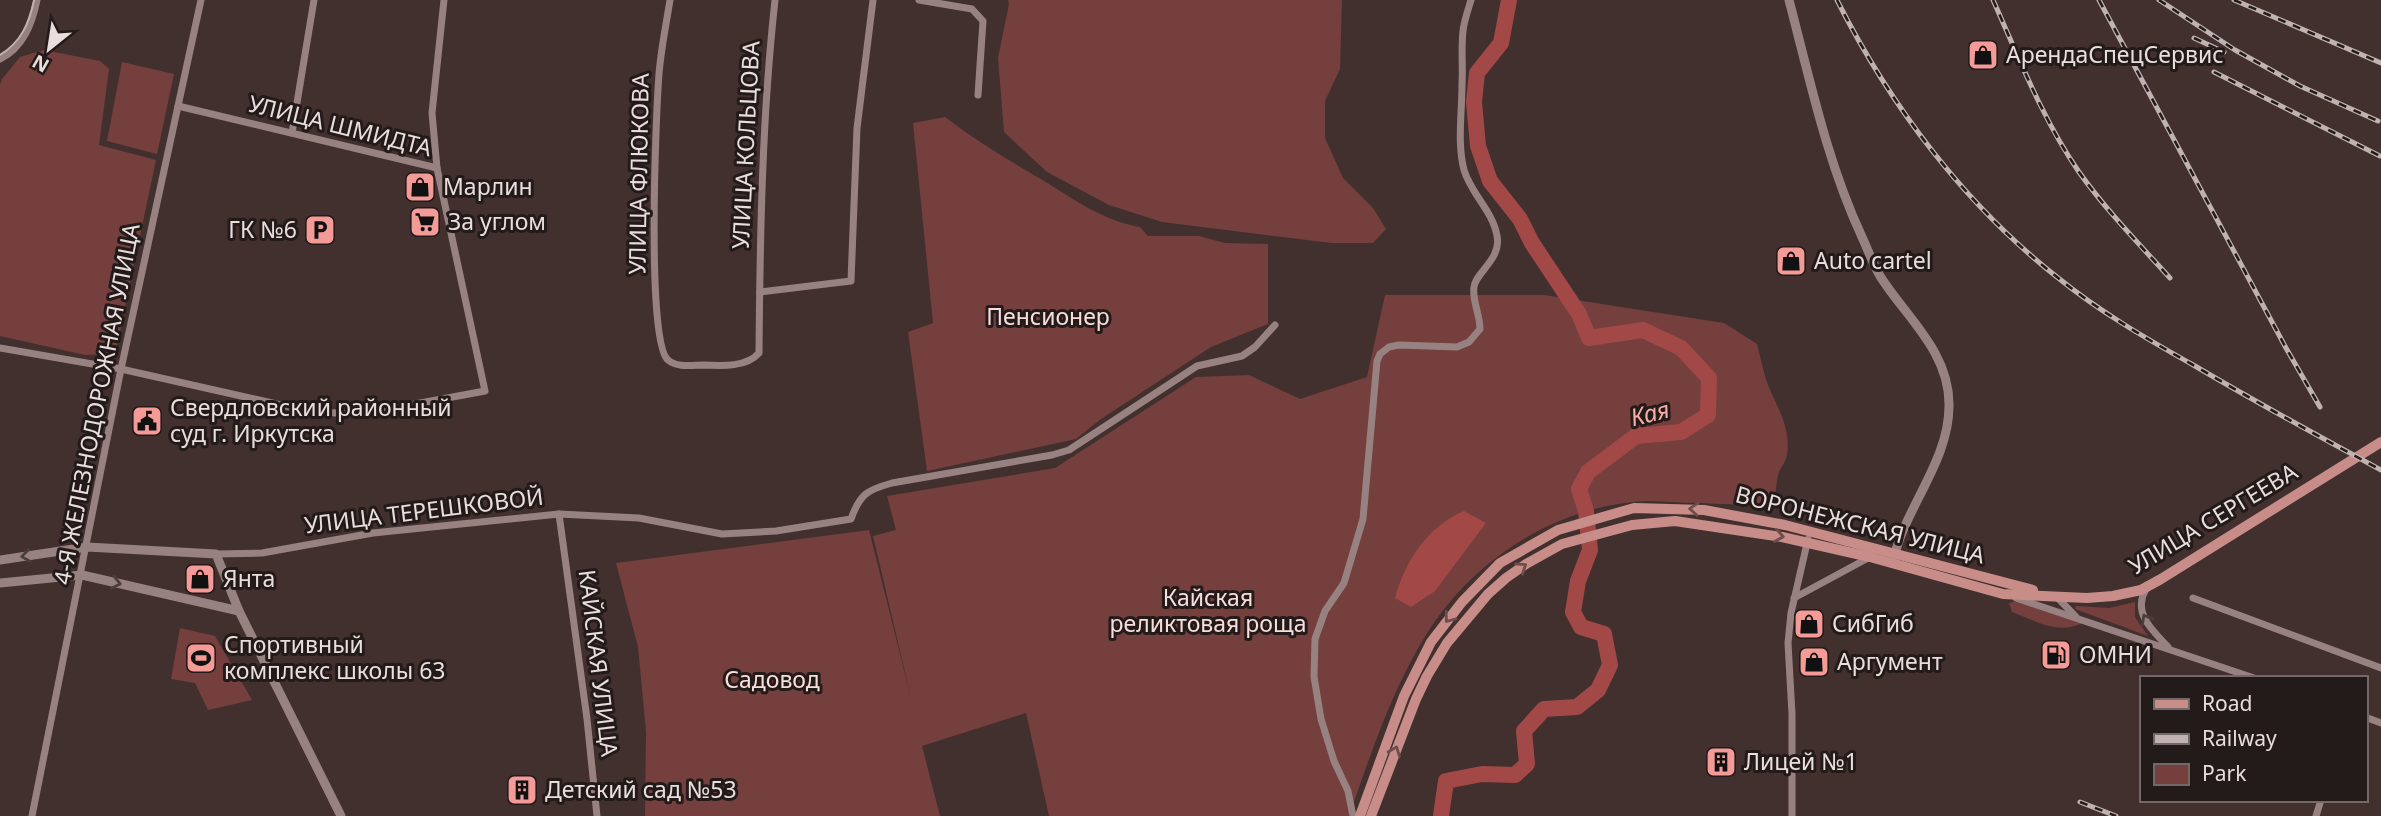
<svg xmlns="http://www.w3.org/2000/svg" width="2381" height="816" font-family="'Noto Sans',sans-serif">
<rect width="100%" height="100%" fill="#42302e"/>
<g fill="#743f3d">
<path d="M1008,0H1342L1340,69L1325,101V138L1343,178L1373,208L1386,229L1373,243H1331L1162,222L1109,205L1047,172L1004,132L998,58L1009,4Z"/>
<path d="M44,50L100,61L109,69L99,145L156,160L117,345L106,354L85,355L0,336V85L2,79L20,57Z"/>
<path d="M122,62L174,74L157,154L107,141Z"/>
<path d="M945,117C976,141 1010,161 1044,181C1075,200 1104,221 1140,227L1148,236H1199L1225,243L1268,244V324L1211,347L1101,419L1076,439L927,471L908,332L933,323L913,123Z"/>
<path d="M1385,295H1544L1724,323L1757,344C1761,359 1764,377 1771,392C1780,412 1791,431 1787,455C1786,462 1780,468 1778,475C1775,487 1778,503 1763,507C1742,504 1720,504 1699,503C1681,503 1663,501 1646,501C1557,505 1472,560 1426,635C1391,691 1371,754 1349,816H1049L1026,713L922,746L940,816H645L646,732L638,647L616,563L869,530L911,698L873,536L896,530L887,496L1055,468L1196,377L1249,375L1300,399L1367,377Z"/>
<path d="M2017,601L2083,623C2058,635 2036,621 2012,612L2009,603Z"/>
<path d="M2135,602V617L2148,636L2075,609L2076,606L2109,608Z"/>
<path d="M180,628L215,636L252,700L208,710L195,683L171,679Z"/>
</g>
<path fill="#a24947" d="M1464,511L1486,523L1435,591L1411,607L1395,598C1405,561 1428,526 1464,511Z"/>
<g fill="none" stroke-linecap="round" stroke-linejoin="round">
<path stroke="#a24947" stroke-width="16" d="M1441,816L1446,781L1482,774L1515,775L1527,764L1524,731L1544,709L1577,707L1598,690L1610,665L1604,634L1581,627L1573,612L1578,581L1590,550L1586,511L1579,489L1588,472L1636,436L1681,432L1708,415L1709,378L1681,348L1643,330L1589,338L1579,314L1532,243L1520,219L1490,181L1478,146L1474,102L1477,73L1501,43L1509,0"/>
<g stroke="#988281" stroke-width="7">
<path d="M670,0C666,25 661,49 659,74C656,112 646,342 668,360C677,368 693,365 704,365C723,366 747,367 759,353C760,235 762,118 775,0"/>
<path d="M919,0L972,9L983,21L978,95"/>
<path d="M0,59C23,48 32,24 37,0"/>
<path d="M178,106L437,168"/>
<path d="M292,133L314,0"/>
<path d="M760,292L851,281L857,128L873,0"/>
<path d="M0,348L121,369L312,412L361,414L485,391L437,168L432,113L444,0"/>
<path d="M559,514L587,719L597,816"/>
<path d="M216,554L262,553L373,533L559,514L639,518L722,534L776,531L851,519C860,494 867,490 892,483L1052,455L1069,450L1197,366L1242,356L1255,347L1275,325"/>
<path d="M2146,589C2132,613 2152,630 2168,647"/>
<path d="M2056,596L2076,617"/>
<path d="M1794,598L1870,557"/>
<path d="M2016,598L2254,678"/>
<path d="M2193,598L2381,668"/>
<path d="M2365,717L2381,723"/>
<path d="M32,816L121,369L201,0"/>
<path d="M1353,816L1348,791L1334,761L1321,719L1314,677L1315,639L1325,611L1344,583L1363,519L1377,361L1380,354L1389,347L1399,345L1457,347L1469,342L1480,329C1480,314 1472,301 1474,287C1475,273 1502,259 1497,236C1493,211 1471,194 1464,170C1457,143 1462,112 1462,84C1463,67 1461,48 1463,31C1464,21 1468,10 1471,0"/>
<path d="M1792,816V714L1788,643L1791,613L1808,539"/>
<path d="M2316,816L2321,800"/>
</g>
<g stroke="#988281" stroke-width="9">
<path d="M1789,0C1810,80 1827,162 1862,237C1868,250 1873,264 1880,276C1905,316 1949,351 1949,404C1950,459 1907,505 1894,557"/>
<path d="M0,560L87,547L216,554L239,611L341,816"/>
<path d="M0,583L82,575L239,611"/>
</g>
<g stroke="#c98d89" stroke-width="10">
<path d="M1360,816L1404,696L1431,642L1462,602L1500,563L1558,530L1634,508L1704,510L1785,525L2033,590"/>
<path d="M1371,816L1416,699L1427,676L1447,643L1488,594L1506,578L1526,564L1562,544L1632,525L1675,521L1782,537L1870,557L2003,594L2087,598L2113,596L2141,590L2161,579L2381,442"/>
</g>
<path stroke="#bfb2b0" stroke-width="2" d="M0,55C21,42 29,24 34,0"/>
<g stroke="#bfb2b0" stroke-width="5">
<g id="rail">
<path d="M1837,0C1890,105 1964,204 2057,277C2100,312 2147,339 2195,366C2256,402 2318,436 2381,470"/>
<path d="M1993,0C2019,58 2043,120 2079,172C2106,210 2139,244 2170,278"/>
<path d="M2099,0L2286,348L2320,407"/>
<path d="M2159,0L2235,50L2300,86L2378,121"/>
<path d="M2234,0L2381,63"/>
<path d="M2194,38L2224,52"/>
<path d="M2214,72L2380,156"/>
<path d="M2080,802L2116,816"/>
</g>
</g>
<use href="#rail" stroke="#231a1a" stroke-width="2.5" stroke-dasharray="8" stroke-linecap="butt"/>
</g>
<defs><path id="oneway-chevron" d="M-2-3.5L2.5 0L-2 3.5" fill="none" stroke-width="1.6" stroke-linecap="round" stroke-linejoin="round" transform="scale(1.75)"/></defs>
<g stroke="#6e4e4c">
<use href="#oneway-chevron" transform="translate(1694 509) rotate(-176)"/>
<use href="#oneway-chevron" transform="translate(1779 536) rotate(10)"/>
<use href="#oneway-chevron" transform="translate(1522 567) rotate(-34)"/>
<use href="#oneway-chevron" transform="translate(1449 618) rotate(127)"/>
<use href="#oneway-chevron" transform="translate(1395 751) rotate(-69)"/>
</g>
<g stroke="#4c3e3e">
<use href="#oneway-chevron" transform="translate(26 556) rotate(172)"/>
<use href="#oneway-chevron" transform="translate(116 583) rotate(13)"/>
<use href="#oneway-chevron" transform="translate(2146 619) rotate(-119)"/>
</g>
<defs>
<g id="shop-square" transform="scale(1.575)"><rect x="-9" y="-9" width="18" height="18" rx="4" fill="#f59b97" stroke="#231a1a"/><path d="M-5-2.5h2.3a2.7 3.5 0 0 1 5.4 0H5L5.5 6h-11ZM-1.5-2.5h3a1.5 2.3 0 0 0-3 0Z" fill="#111"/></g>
<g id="supermarket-square" transform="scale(1.575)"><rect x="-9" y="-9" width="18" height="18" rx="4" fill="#f59b97" stroke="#231a1a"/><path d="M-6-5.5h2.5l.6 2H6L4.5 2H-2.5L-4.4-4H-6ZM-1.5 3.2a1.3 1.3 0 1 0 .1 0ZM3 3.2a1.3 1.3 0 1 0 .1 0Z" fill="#111"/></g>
<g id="parking-square" transform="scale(1.575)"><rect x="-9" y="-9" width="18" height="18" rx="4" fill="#f59b97" stroke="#231a1a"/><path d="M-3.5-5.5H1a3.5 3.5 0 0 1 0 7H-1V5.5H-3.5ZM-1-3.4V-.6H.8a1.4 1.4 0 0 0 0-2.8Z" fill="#111"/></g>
<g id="civic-square" transform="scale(1.575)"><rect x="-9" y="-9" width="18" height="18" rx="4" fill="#f59b97" stroke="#231a1a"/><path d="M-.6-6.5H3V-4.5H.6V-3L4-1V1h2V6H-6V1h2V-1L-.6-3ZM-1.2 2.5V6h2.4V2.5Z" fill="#111"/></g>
<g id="fuel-square" transform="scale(1.575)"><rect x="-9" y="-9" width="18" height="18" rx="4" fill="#f59b97" stroke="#231a1a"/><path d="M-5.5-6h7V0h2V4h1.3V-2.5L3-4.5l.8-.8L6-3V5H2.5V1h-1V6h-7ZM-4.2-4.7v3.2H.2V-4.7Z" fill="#111"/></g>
<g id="stadium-square" transform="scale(1.575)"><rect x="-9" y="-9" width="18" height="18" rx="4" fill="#f59b97" stroke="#231a1a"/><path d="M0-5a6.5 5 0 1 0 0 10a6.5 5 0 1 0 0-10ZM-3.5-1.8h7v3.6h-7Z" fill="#111"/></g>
<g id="building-square" transform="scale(1.575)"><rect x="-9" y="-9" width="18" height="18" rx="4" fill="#f59b97" stroke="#231a1a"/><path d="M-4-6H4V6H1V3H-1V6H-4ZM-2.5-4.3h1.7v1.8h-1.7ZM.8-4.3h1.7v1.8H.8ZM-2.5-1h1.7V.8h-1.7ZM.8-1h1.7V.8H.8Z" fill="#111"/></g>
</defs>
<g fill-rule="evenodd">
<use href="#shop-square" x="1983" y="55"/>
<use href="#shop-square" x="420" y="187"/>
<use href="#supermarket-square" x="425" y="222"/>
<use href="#parking-square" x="320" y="230"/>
<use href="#shop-square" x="1791" y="261"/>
<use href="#civic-square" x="147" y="421"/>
<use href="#shop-square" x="200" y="579"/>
<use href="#shop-square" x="1809" y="624"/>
<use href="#fuel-square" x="2056" y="655"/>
<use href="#stadium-square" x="201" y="658"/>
<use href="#shop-square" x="1814" y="662"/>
<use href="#building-square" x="1721" y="762"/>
<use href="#building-square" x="522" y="790"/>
</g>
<g text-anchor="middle" stroke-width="6" stroke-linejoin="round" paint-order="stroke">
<g font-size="23" fill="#eadedd" stroke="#231a1a" text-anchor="start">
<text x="2006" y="63">АрендаСпецСервис</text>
<text x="443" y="195">Марлин</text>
<text x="448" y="230">За углом</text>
<text x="297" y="238" text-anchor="end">ГК №6</text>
<text x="1814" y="269">Auto cartel</text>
<text x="170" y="416">Свердловский районный<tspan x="170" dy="26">суд г. Иркутска</tspan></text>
<text x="223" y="587">Янта</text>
<text x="1832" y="632">СибГиб</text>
<text x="224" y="653">Спортивный<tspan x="224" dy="26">комплекс школы 63</tspan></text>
<text x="2079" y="663">ОМНИ</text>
<text x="1837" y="670">Аргумент</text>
<text x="1744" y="770">Лицей №1</text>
<text x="545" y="798">Детский сад №53</text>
</g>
<g font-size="23" fill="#eadedd" stroke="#231a1a">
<text transform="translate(340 126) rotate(14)" y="8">УЛИЦА ШМИДТА</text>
<text transform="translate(746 145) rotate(-87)" y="8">УЛИЦА КОЛЬЦОВА</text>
<text transform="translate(639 174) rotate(-89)" y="8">УЛИЦА ФЛЮКОВА</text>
<text transform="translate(97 404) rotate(-79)" y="8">4-Я ЖЕЛЕЗНОДОРОЖНАЯ УЛИЦА</text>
<text transform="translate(424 511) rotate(-7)" y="8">УЛИЦА ТЕРЕШКОВОЙ</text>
<text transform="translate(2213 519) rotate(-31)" y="8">УЛИЦА СЕРГЕЕВА</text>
<text transform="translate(1860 525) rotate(14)" y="8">ВОРОНЕЖСКАЯ УЛИЦА</text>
<text transform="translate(598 663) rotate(83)" y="8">КАЙСКАЯ УЛИЦА</text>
</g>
<g font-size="23" fill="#f8dddb" stroke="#231a1a">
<text x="1048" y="325">Пенсионер</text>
<text x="1208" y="606">Кайская<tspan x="1208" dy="26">реликтовая роща</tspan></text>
<text x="772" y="688">Садовод</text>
</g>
<g font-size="24" font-style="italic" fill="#f9aea9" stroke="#231a1a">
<text transform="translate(1650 414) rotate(-14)" y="8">Кая</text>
</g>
</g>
<rect x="2140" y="676" width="228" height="126" fill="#231a1a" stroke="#736868" stroke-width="2"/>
<rect x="2154" y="699" width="35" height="10" fill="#c98d89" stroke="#736868" stroke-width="2"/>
<text x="2202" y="711" font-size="21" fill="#eadedd">Road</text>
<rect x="2154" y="734" width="35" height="10" fill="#bfb2b0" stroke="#736868" stroke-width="2"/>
<text x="2202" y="746" font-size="21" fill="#eadedd">Railway</text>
<rect x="2154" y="764" width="35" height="21" fill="#743f3d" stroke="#736868" stroke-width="2"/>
<text x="2202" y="781" font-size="21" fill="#eadedd">Park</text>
<g transform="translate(49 49) rotate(210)" stroke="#231a1a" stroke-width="5" paint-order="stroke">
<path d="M0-5L12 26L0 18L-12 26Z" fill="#eadedd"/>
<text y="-10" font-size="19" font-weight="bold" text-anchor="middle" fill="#eadedd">N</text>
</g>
</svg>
